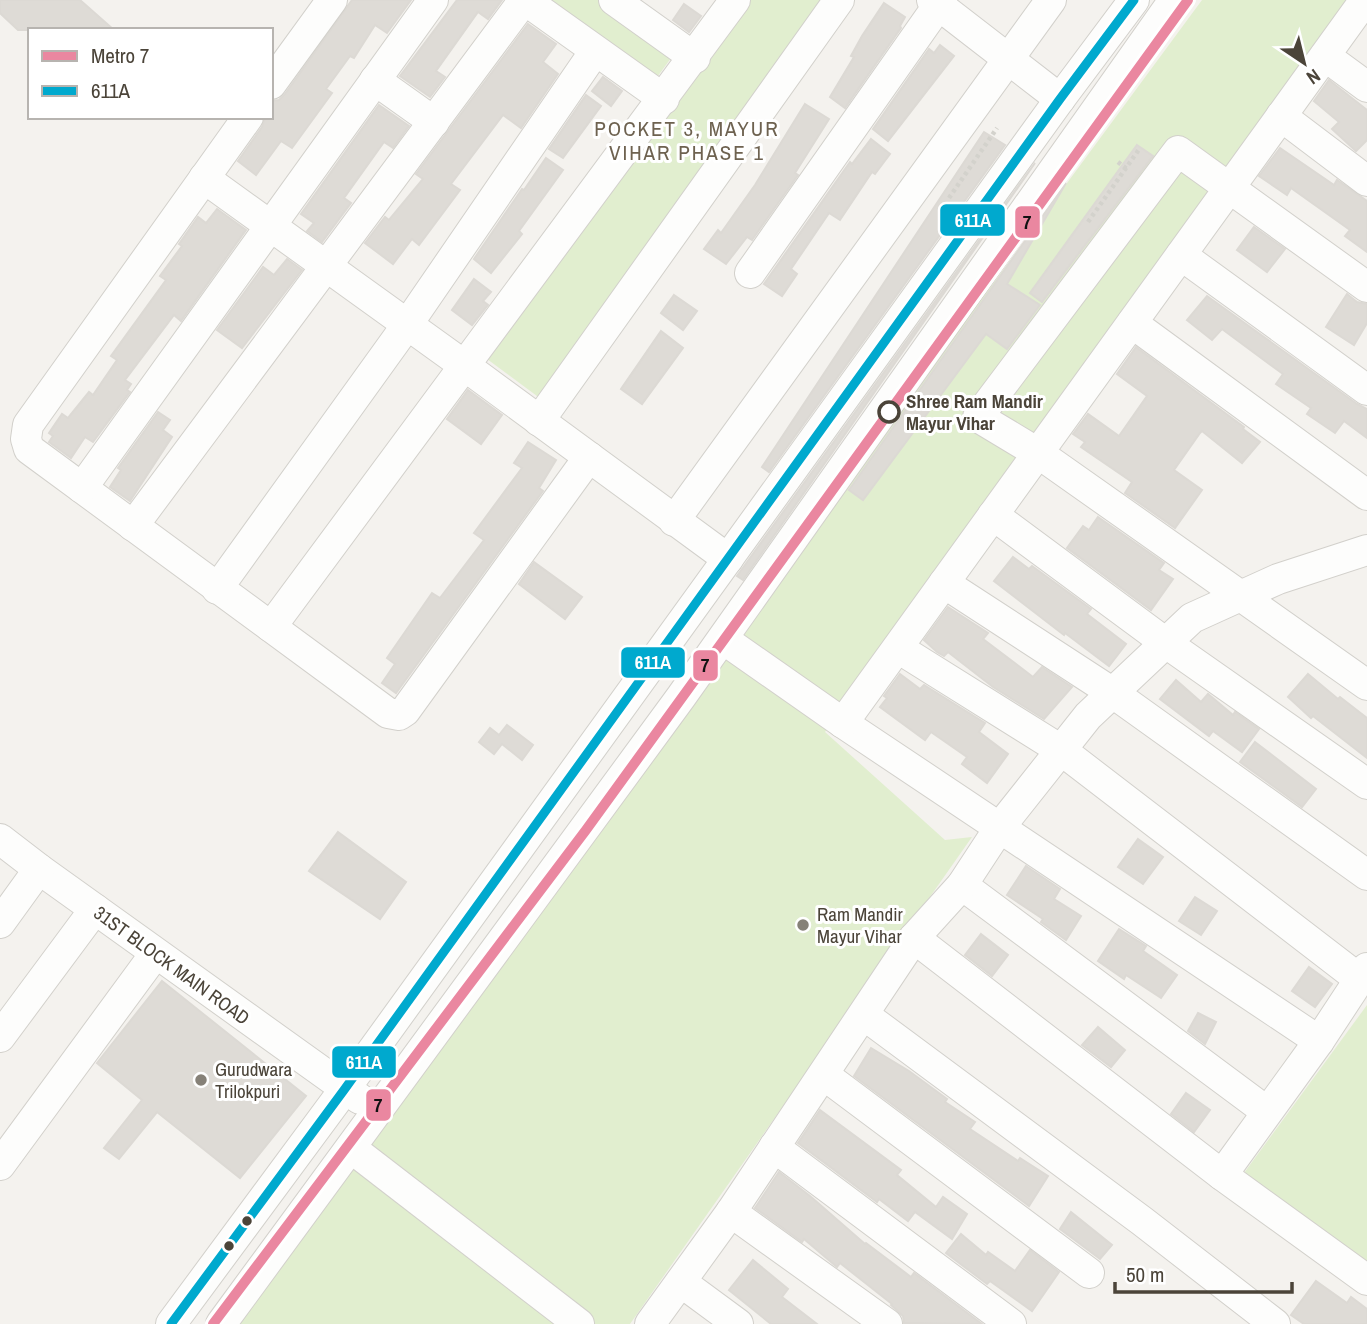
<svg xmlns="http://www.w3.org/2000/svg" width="1367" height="1324" font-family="'Archivo Narrow',sans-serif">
<rect width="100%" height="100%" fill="#f4f2ee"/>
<g fill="#e1eecf">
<path d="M538,0H600L674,54L652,84Z"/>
<path d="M748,0H830L541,399L487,359Z"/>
<path d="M1202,0H1354L825,732L945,840L972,837L630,1324H226Z"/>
<path d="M1367,1005V1285L1233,1188Z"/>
</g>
<g fill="#dedbd6" stroke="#dcd9d4" stroke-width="2">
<path d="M0,0H80L114,30H18L0,13Z"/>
<path d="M352,0H411L387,33L375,25L354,58L350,56L326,89L332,93L292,148L281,141L256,175L238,161L262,127L265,117H271V101L279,100L285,94Z"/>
<path d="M457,0H502L488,19L478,12L436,71L445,77L430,97L400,76Z"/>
<path d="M884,3L905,17L900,26L901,28L845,108L830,97L854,57L851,56L862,36Z"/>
<path d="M684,4L701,16L689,32L673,20Z"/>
<path d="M528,24L556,44L543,62L558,74L521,128L503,115L451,184L460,190L419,245L412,239L393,264L365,243L385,217L389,220L423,179L416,174Z"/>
<path d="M940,45L954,56L888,141L873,129L929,49L934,53Z"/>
<path d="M603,77L622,91L611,106L592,91Z"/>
<path d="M1329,80L1367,110V140L1356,151L1332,129L1339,122L1314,101Z"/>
<path d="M586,95L601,106L563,158L549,149Z"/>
<path d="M805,104L829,119L795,173L798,175L752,240L747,237L726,264L704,249L718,230L721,233L755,185Z"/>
<path d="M379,105L409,126L393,148L384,142L344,198L351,203L322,242L307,231L314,223L301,214Z"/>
<path d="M984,132L1005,145L769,472L762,467Z"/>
<path d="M871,139L890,154L875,174L872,172L840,220L829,213L791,269L797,274L782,296L764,284L850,162L852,164Z"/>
<path d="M1137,145L1153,156L1042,302L1030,293Z"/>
<path d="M1280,148L1334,185L1337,180L1367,201V252L1345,236L1350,230L1291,188L1287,195L1259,176Z"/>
<path d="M546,158L563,170L519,231L522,234L491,273L474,259L522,189L524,190Z"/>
<path d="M1035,163L743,580L737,576L742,569Z"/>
<path d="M1066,183L1007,284L1040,305L1007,349L986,334L863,500L849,490Z"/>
<path d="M217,209L246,230L181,321L174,315L125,380L131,384L127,390L130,392L93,442L85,437L71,458L49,442L53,436L49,433L62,414L68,418L89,392L93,395L117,360L111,356L166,280L160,276L182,246L179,244L198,217L206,223Z"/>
<path d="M1254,227L1285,249L1267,272L1237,250Z"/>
<path d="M287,259L302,270L242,348L217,330L263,267L274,275Z"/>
<path d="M474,279L491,292L483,301L488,305L472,325L452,310Z"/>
<path d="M1347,294L1357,302L1367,304V323L1354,345L1326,327Z"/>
<path d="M674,295L697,311L683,330L661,313Z"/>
<path d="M1207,296L1357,404L1367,409V438L1344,421L1335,433L1307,414L1311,408L1276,384L1283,374L1222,329L1212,340L1187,320Z"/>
<path d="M661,331L683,348L642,404L621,389Z"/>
<path d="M1136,347L1244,427L1243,429L1260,442L1242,463L1202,431L1200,433L1174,470L1202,490L1175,528L1125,493L1132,482L1081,447L1085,442L1073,434L1088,414L1119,436L1147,396L1117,374Z"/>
<path d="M468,390L502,415L481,444L447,419Z"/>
<path d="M158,412L170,420L163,430L172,437L130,501L110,487L121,470L118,468Z"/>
<path d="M528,442L556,460L539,488L543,491L396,693L382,683L395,664L387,658L432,593L440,598L484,540L474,533L522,468L514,463Z"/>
<path d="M1098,517L1164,563L1159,570L1173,579L1151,610L1067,548L1083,526L1089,530Z"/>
<path d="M1013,557L1029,569L1032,566L1091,609L1087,614L1126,644L1109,666L1065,633L1064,635L994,581Z"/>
<path d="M534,562L582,597L565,619L519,584Z"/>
<path d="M948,607L988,633L983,639L1033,677L1042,667L1072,687L1044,719L993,687L948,652L944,656L937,652L924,640Z"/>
<path d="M900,674L920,689L924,685L985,723L979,732L1008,754L987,783L962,764L967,757L931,732L925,740L880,707L887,698L884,696Z"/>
<path d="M1308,674L1338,699L1340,697L1367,718V758L1313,716L1311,718L1288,697Z"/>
<path d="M1176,680L1201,702L1208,694L1233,715L1235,712L1259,729L1242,752L1213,731L1209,736L1160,699Z"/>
<path d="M507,725L533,745L522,760L502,744L494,754L479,742L490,728L499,735Z"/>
<path d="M1255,742L1316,789L1302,807L1240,762Z"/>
<path d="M338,832L406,882L380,919L309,871Z"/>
<path d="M1138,839L1163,857L1143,884L1118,867Z"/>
<path d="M1026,866L1060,889L1054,899L1081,916L1066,940L1041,922L1043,919L1007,895Z"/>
<path d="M1195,897L1217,911L1201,935L1179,921Z"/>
<path d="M1119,929L1146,946L1143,951L1177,975L1161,998L1126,975L1124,979L1098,961Z"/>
<path d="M981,934L1008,955L992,976L965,955Z"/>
<path d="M1309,967L1332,984L1315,1007L1292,991Z"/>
<path d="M162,981L306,1096L240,1178L157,1112L119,1159L104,1148L142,1100L97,1063Z"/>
<path d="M1198,1013L1216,1022L1205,1044L1188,1031Z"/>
<path d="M1098,1027L1125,1050L1111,1067L1082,1045Z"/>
<path d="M871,1048L909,1071L947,1099L945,1102L975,1122L970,1129L1018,1161L1020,1158L1048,1176L1029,1206L854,1076Z"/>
<path d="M1186,1093L1210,1110L1194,1132L1171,1114Z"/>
<path d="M820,1110L901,1170L897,1175L936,1207L943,1197L967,1214L952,1239L915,1212L908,1221L879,1199L877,1202L798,1143Z"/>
<path d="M779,1172L810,1196L865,1244L866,1243L911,1277L914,1273L982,1324L904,1323L903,1316L891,1305L892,1304L840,1263L837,1267L804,1239L802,1242L755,1208Z"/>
<path d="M1071,1212L1112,1245L1100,1259L1060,1229Z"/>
<path d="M961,1234L986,1255L988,1252L1015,1271L1030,1250L1059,1272L1032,1311L990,1281L987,1284L946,1253Z"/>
<path d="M753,1260L788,1289L782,1297L817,1324H771L729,1290Z"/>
<path d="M1316,1281L1347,1303L1351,1297L1367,1309V1324H1304L1291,1315Z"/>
</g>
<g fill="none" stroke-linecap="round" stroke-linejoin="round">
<g stroke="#d2d0cb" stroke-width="32">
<g id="minor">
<path d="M525,0L664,99"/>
<path d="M614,0L695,58"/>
<path d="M932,0L1060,99"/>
<path d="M1325,56L1367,87"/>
<path d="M375,80L434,122"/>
<path d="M271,84L332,0"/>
<path d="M1281,116L1367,181"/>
<path d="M248,117L28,425L26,439L29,449L388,713L399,715L405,711L589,457"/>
<path d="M204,178L465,366L728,559"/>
<path d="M1181,255L1367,390"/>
<path d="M750,273L942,0"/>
<path d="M1367,287L1178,151L978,417L1038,453L1367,685"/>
<path d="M1132,323L1367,495"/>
<path d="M539,421L839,0"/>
<path d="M82,488L433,0"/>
<path d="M993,515L1166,643L1367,784"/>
<path d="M674,521L1051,0"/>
<path d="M133,526L524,0"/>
<path d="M944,583L1113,693L1367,875"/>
<path d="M217,589L407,325L595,51"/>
<path d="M271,627L735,0"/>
<path d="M723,639L843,723L1319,1041"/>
<path d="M898,648L1061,750L1358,978"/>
<path d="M843,723L1365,0"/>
<path d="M0,839L39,869L360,1099"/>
<path d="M962,885L1266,1111"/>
<path d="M0,923L39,869"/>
<path d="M914,938L1222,1175"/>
<path d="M1367,968L1319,1041L1222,1175L1367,1280"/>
<path d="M864,1015L1142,1221L1275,1324"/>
<path d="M0,1037L95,909"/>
<path d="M824,1075L1089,1273"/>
<path d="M774,1147L1011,1324"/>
<path d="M351,1148L579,1324"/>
<path d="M0,1165L155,954"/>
<path d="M731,1212L887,1324"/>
<path d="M681,1282L738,1324"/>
<path d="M171,1324L344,1090L1060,99L1134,0"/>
<path d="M221,1324L681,697L1174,0"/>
<path d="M650,1324L731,1212L914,938L962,885L1000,827L1088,716L1192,618L1278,579L1367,550"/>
</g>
</g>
<g stroke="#d3d2cc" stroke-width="4.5" stroke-dasharray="3.5 3.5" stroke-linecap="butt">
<path d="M1118,162L1128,170"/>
<path d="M949,198L997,128"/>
<path d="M1088,222L1140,148"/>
</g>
<use href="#minor" stroke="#fdfdfc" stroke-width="30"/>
<g stroke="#fff" stroke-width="14">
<path id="bus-1" d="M171,1324L344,1090L1060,99L1134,0"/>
</g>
<use href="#bus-1" stroke="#00a9ce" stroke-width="9"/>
<g stroke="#fff" stroke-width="16">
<path id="metro-1" d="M213,1324L586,830L1188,0"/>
</g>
<use href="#metro-1" stroke="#ea87a0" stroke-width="10"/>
</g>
<circle fill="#fff" stroke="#4b4439" stroke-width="3.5" cx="889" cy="412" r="10"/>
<g fill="#868178" stroke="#fff" stroke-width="2.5">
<circle cx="803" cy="925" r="7"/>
<circle cx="201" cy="1080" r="7"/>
</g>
<g fill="#4b4439" stroke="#fff" stroke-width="2.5">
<circle cx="247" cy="1221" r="6"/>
<circle cx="229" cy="1246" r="6"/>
</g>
<g text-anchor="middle" stroke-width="6" stroke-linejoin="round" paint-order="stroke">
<g font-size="19" font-weight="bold" fill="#4b4439" stroke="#fff" text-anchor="start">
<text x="906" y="408">Shree Ram Mandir<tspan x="906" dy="22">Mayur Vihar</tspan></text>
</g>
<g font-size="19" fill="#4b4439" stroke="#fff" text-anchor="start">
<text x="817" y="921">Ram Mandir<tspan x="817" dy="22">Mayur Vihar</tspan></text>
<text x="215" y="1076">Gurudwara<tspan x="215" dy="22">Trilokpuri</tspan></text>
</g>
<g font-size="19" fill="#4b4439" stroke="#fff">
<text transform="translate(172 965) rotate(36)" y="7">31ST BLOCK MAIN ROAD</text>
</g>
<g font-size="21" letter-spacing="2" fill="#6e6250" stroke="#fff">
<text x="687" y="136">POCKET 3, MAYUR<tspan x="687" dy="24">VIHAR PHASE 1</tspan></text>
</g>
</g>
<g stroke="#fff" stroke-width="2.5">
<rect x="939" y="203" width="67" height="34" rx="7" fill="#00a9ce"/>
<rect x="1014" y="205" width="27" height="34" rx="7" fill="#ea87a0"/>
<rect x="620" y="646" width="66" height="33" rx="7" fill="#00a9ce"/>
<rect x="692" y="649" width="27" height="33" rx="7" fill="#ea87a0"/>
<rect x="331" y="1045" width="66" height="34" rx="7" fill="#00a9ce"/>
<rect x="365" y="1088" width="27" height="34" rx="7" fill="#ea87a0"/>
</g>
<g font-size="19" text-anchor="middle" font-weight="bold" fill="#fff">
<text x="973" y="227">611A</text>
<text x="653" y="669">611A</text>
<text x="364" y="1069">611A</text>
</g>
<g font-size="19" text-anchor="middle" font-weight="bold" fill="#111">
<text x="1027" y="229">7</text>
<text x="705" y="672">7</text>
<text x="378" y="1112">7</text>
</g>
<rect x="28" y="28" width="245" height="91" fill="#ffffff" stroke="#b7b4b0" stroke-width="2"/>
<rect x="42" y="51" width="35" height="10" fill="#ea87a0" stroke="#b7b4b0" stroke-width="2"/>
<text x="91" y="63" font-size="21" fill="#4b4439">Metro 7</text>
<rect x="42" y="86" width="35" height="10" fill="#00a9ce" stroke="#b7b4b0" stroke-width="2"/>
<text x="91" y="98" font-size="21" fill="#4b4439">611A</text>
<g transform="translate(1304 63) rotate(145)" stroke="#ffffff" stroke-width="5" paint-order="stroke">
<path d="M0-5L12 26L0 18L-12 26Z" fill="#4b4439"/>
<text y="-10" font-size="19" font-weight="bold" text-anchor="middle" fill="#4b4439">N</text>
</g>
<path d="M1115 1282v10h177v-10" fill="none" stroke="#4b4439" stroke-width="3.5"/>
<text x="1126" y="1282" font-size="21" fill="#4b4439" stroke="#ffffff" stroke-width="5" paint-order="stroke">50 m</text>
</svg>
